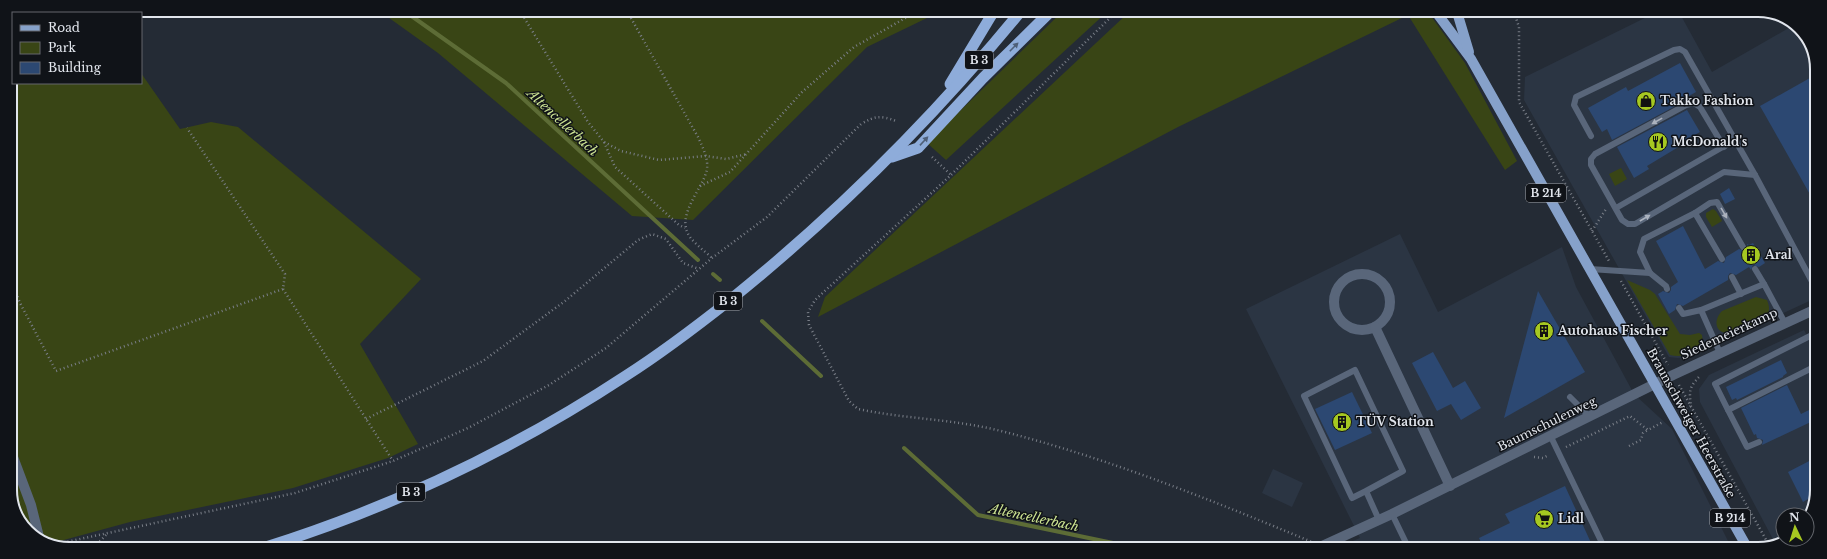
<svg xmlns="http://www.w3.org/2000/svg" width="1827" height="559" font-family="'Libre Baskerville',serif">
<rect width="100%" height="100%" fill="#242b35"/>
<g fill="#2b3543">
<path d="M1657,12H1679L1712,72L1794,25L1802,30L1817,65L1816,298L1688,357L1678,358L1669,357L1524,100L1525,77Z"/>
<path d="M1400,234L1438,312L1562,247L1576,287L1634,394L1672,429L1732,549L1336,548L1360,538L1246,309Z"/>
<path d="M1804,330L1816,353L1815,505L1807,517V515H1783V539H1787L1775,543L1700,402L1699,389L1709,375Z"/>
<path d="M1273,469L1303,483L1292,507L1262,493Z"/>
</g>
<g fill="#394515">
<path d="M70,10H98L101,13H62Z"/>
<path d="M378,10L931,11L927,18L867,47L693,220L632,216L438,53Z"/>
<path d="M1063,11H1108L946,160L927,143Z"/>
<path d="M1127,11L1428,12L1465,63L1517,161L1505,170L1408,15L1178,127L818,317L825,297L1128,13Z"/>
<path d="M13,62V83H141V73L180,129L211,122L238,127L421,279L360,344L418,444L388,458L293,488L130,522L49,544L25,529L10,494V69Z"/>
<path d="M1621,168L1627,179L1615,186L1609,174Z"/>
<path d="M1713,209L1716,211L1722,221L1712,227L1706,217V213Z"/>
<path d="M1627,280L1650,290L1655,294L1680,334L1690,335L1699,333L1702,335L1703,343C1697,354 1682,358 1670,355Z"/>
<path d="M1756,297L1767,300C1770,308 1770,312 1765,319L1731,333C1716,335 1712,321 1722,311Z"/>
</g>
<g fill="none" stroke-linecap="round" stroke-linejoin="round">
<g stroke="#5d6c36" stroke-width="4">
<path d="M403,10L506,83L698,260"/>
<path d="M713,274L720,280"/>
<path d="M762,321L821,376"/>
<path d="M904,448L978,515L1137,548"/>
</g>
</g>
<g fill="#2c4872">
<path d="M1680,63L1696,92L1682,100L1683,102L1612,140L1607,129L1602,132L1588,108L1626,87L1628,91Z"/>
<path d="M1817,74V91L1816,205L1760,106Z"/>
<path d="M1687,110L1700,132L1689,138L1690,140L1647,166L1649,169L1634,178L1617,147Z"/>
<path d="M1729,188L1735,199L1725,204L1720,194Z"/>
<path d="M1683,226L1705,269L1718,261L1724,263L1726,257L1739,249L1745,251L1747,249V244L1749,245L1753,243L1765,263L1759,267L1753,265L1751,270L1749,267L1736,275L1730,273L1728,276V280L1683,306L1677,304L1675,310L1669,314L1658,294L1663,291L1669,293L1671,290V287L1678,282L1656,241Z"/>
<path d="M1538,291L1585,372L1504,418Z"/>
<path d="M1433,352L1453,388L1465,381L1481,408L1461,420L1451,404L1437,411L1412,363Z"/>
<path d="M1781,360L1787,373L1783,376V377L1737,400L1736,398L1732,400L1726,387Z"/>
<path d="M1787,385L1801,414L1815,407V420L1762,445L1763,440L1757,438L1756,434L1754,435L1741,408Z"/>
<path d="M1352,392L1372,433L1335,450L1315,409Z"/>
<path d="M1815,458V495L1803,502L1788,472Z"/>
<path d="M1565,486L1592,545L1591,549H1484L1479,538L1510,523L1505,514Z"/>
</g>
<g fill="none" stroke-linecap="round" stroke-linejoin="round">
<g stroke="#7a7f88" stroke-width="2.5" stroke-dasharray="1 3" stroke-linecap="butt">
<path d="M520,11L588,122L604,142L621,151L659,160L706,156L726,159L747,154"/>
<path d="M627,11L698,137C703,148 710,161 706,173C701,189 682,210 686,228C688,240 704,250 712,258"/>
<path d="M1117,11L951,175L815,300L808,312L809,325L849,401L858,409C905,419 954,419 1001,431C1108,458 1211,500 1312,542"/>
<path d="M1514,12L1519,27V102L1609,261"/>
<path d="M10,82L13,80"/>
<path d="M604,142L615,167L679,225L685,228"/>
<path d="M10,147V149"/>
<path d="M932,157L951,175"/>
<path d="M700,186L730,172L802,92L854,47L909,16L914,11"/>
<path d="M1592,231L1606,209"/>
<path d="M10,278L20,303L56,371L283,289L285,274L187,128"/>
<path d="M1621,281L1668,365"/>
<path d="M283,289L393,461"/>
<path d="M1679,385L1769,545"/>
<path d="M1683,411L1691,406C1689,391 1689,387 1700,376"/>
<path d="M366,419L483,361L565,301L638,240L652,234L666,239L683,263L699,269"/>
<path d="M1629,446L1641,440L1643,433L1648,430"/>
<path d="M1566,447L1630,416L1648,430L1663,422"/>
<path d="M1534,457L1543,458L1549,455"/>
<path d="M52,545L295,493L393,461L468,428L549,385L606,348L712,258L767,217L861,124C875,116 880,115 896,121"/>
<path d="M94,547L108,533"/>
</g>
<g stroke="#59667a" stroke-width="6">
<path d="M1591,136L1574,105L1576,97L1674,50L1680,49L1685,52L1755,175L1816,289"/>
<path d="M1724,147L1700,107L1694,103L1686,105L1595,154L1591,159V165L1622,220L1628,224H1635L1724,172L1755,175"/>
<path d="M1616,208L1735,140"/>
<path d="M1695,213L1722,259"/>
<path d="M1590,269L1650,273"/>
<path d="M1755,269L1764,284"/>
<path d="M1732,277L1741,294"/>
<path d="M1667,289L1666,286L1650,273L1640,252L1644,239L1695,213L1710,203L1717,202L1743,247"/>
<path d="M1679,308L1683,314L1701,310L1720,353"/>
<path d="M1701,310L1764,284L1785,323"/>
<path d="M1816,366L1728,410L1715,384L1816,333"/>
<path d="M1570,397L1590,417"/>
<path d="M1728,410L1747,447L1759,442"/>
<path d="M1551,437L1603,545L1595,549"/>
<path d="M1366,491L1352,498L1304,396L1355,370L1403,471L1366,491L1379,520"/>
<path d="M1392,514L1409,549"/>
<path d="M1687,549H1690"/>
</g>
<g stroke="#59667a" stroke-width="10">
<circle cx="1362" cy="302" r="28"/>
<path d="M1375,327L1450,486"/>
<path d="M1816,346V344"/>
<path d="M10,449L31,505L39,537"/>
<path d="M1322,546L1392,514L1673,375L1816,309"/>
</g>
<g stroke="#86a1ca" stroke-width="10">
<path d="M1436,12L1471,59L1748,549"/>
<path d="M1457,12L1469,52"/>
</g>
<g stroke="#8eacda" stroke-width="11">
<path d="M950,84L994,11"/>
<path d="M892,157L918,148L983,78L1051,11"/>
<path d="M266,547C393,507 516,448 627,375C663,352 697,326 730,300C837,214 934,117 1021,11"/>
</g>
</g>
<defs><path id="oneway-solid" d="M-6-.8H1V-3.2L6.5 0L1 3.2V.8H-6Z"/></defs>
<g fill="#4f6079">
<use href="#oneway-solid" transform="translate(1014 47) rotate(-45)"/>
<use href="#oneway-solid" transform="translate(924 141) rotate(-47)"/>
</g>
<g fill="#abb2be">
<use href="#oneway-solid" transform="translate(1657 121) rotate(151)"/>
<use href="#oneway-solid" transform="translate(1724 213) rotate(60)"/>
<use href="#oneway-solid" transform="translate(1645 218) rotate(-30)"/>
</g>
<defs>
<g id="shop-disc" transform="scale(1)"><circle r="9.5" fill="#a6c821" stroke="#101318"/><path d="M-5-2.5h2.3a2.7 3.5 0 0 1 5.4 0H5L5.5 6h-11ZM-1.5-2.5h3a1.5 2.3 0 0 0-3 0Z" fill="#111"/></g>
<g id="restaurant-disc" transform="scale(1)"><circle r="9.5" fill="#a6c821" stroke="#101318"/><path d="M-5-6h1v4h1v-4h1v4h1v-4h1v5L-1.5 .5V6h-2V.5L-5-1ZM5-6V6H3V1.5H1.5Q1.5-4 5-6Z" fill="#111"/></g>
<g id="building-disc" transform="scale(1)"><circle r="9.5" fill="#a6c821" stroke="#101318"/><path d="M-4-6H4V6H1V3H-1V6H-4ZM-2.5-4.3h1.7v1.8h-1.7ZM.8-4.3h1.7v1.8H.8ZM-2.5-1h1.7V.8h-1.7ZM.8-1h1.7V.8H.8Z" fill="#111"/></g>
<g id="supermarket-disc" transform="scale(1)"><circle r="9.5" fill="#a6c821" stroke="#101318"/><path d="M-6-5.5h2.5l.6 2H6L4.5 2H-2.5L-4.4-4H-6ZM-1.5 3.2a1.3 1.3 0 1 0 .1 0ZM3 3.2a1.3 1.3 0 1 0 .1 0Z" fill="#111"/></g>
</defs>
<g fill-rule="evenodd">
<use href="#shop-disc" x="1646" y="101"/>
<use href="#restaurant-disc" x="1658" y="142"/>
<use href="#building-disc" x="1751" y="255"/>
<use href="#building-disc" x="1544" y="331"/>
<use href="#building-disc" x="1342" y="422"/>
<use href="#supermarket-disc" x="1544" y="519"/>
</g>
<g text-anchor="middle" stroke-width="3" stroke-linejoin="round" paint-order="stroke">
<g fill="#101318" stroke="#a2a6ac" stroke-width="1">
<rect x="965" y="51" width="28" height="18" rx="3"/>
<rect x="1526" y="184" width="40" height="18" rx="3"/>
<rect x="714" y="292" width="28" height="18" rx="3"/>
<rect x="397" y="483" width="28" height="18" rx="3"/>
<rect x="1710" y="509" width="40" height="18" rx="3"/>
</g>
<g font-size="11" font-weight="bold" fill="#e1e5ec">
<text x="979" y="64">B 3</text>
<text x="1546" y="197">B 214</text>
<text x="728" y="305">B 3</text>
<text x="411" y="496">B 3</text>
<text x="1730" y="522">B 214</text>
</g>
<g font-size="12" font-weight="bold" fill="#e1e5ec" stroke="#101318" text-anchor="start">
<text x="1660" y="105">Takko Fashion</text>
<text x="1672" y="146">McDonald's</text>
<text x="1765" y="259">Aral</text>
<text x="1558" y="335">Autohaus Fischer</text>
<text x="1356" y="426">TÜV Station</text>
<text x="1558" y="523">Lidl</text>
</g>
<g font-size="12" fill="#e1e5ec" stroke="#101318">
<text transform="translate(1729 334) rotate(-25)" y="4">Siedemeierkamp</text>
<text transform="translate(1691 423) rotate(61)" y="4">Braunschweiger Heerstraße</text>
<text transform="translate(1547 424) rotate(-26)" y="4">Baumschulenweg</text>
</g>
<g font-size="13" font-style="italic" fill="#cee593" stroke="#101318">
<text transform="translate(563 122) rotate(43)" y="5">Altencellerbach</text>
<text transform="translate(1034 517) rotate(12)" y="5">Altencellerbach</text>
</g>
</g>
<path d="M0 0H1827V559H0ZM69 17H1758A52 52 0 0 1 1810 69V490A52 52 0 0 1 1758 542H69A52 52 0 0 1 17 490V69A52 52 0 0 1 69 17Z" fill="#101318" fill-rule="evenodd"/>
<path fill="none" stroke="#e1e5ec" stroke-width="2" d="M69 17H1758A52 52 0 0 1 1810 69V490A52 52 0 0 1 1758 542H69A52 52 0 0 1 17 490V69A52 52 0 0 1 69 17Z"/>
<rect x="12" y="12" width="130" height="72" fill="#101318" stroke="#64676d"/>
<rect x="20" y="25" width="20" height="6" fill="#86a1ca" stroke="#64676d"/>
<text x="48" y="32" font-size="12" fill="#e1e5ec">Road</text>
<rect x="20" y="42" width="20" height="12" fill="#394515" stroke="#64676d"/>
<text x="48" y="52" font-size="12" fill="#e1e5ec">Park</text>
<rect x="20" y="62" width="20" height="12" fill="#2c4872" stroke="#64676d"/>
<text x="48" y="72" font-size="12" fill="#e1e5ec">Building</text>
<g transform="translate(1795 527) rotate(356)"><circle r="19" fill="#101318" stroke="#64676d"/>
<path d="M0-3L7 15L0 10L-7 15Z" fill="#a6c821"/>
<text y="-6" font-size="11" font-weight="bold" text-anchor="middle" fill="#e1e5ec">N</text>
</g>
</svg>
